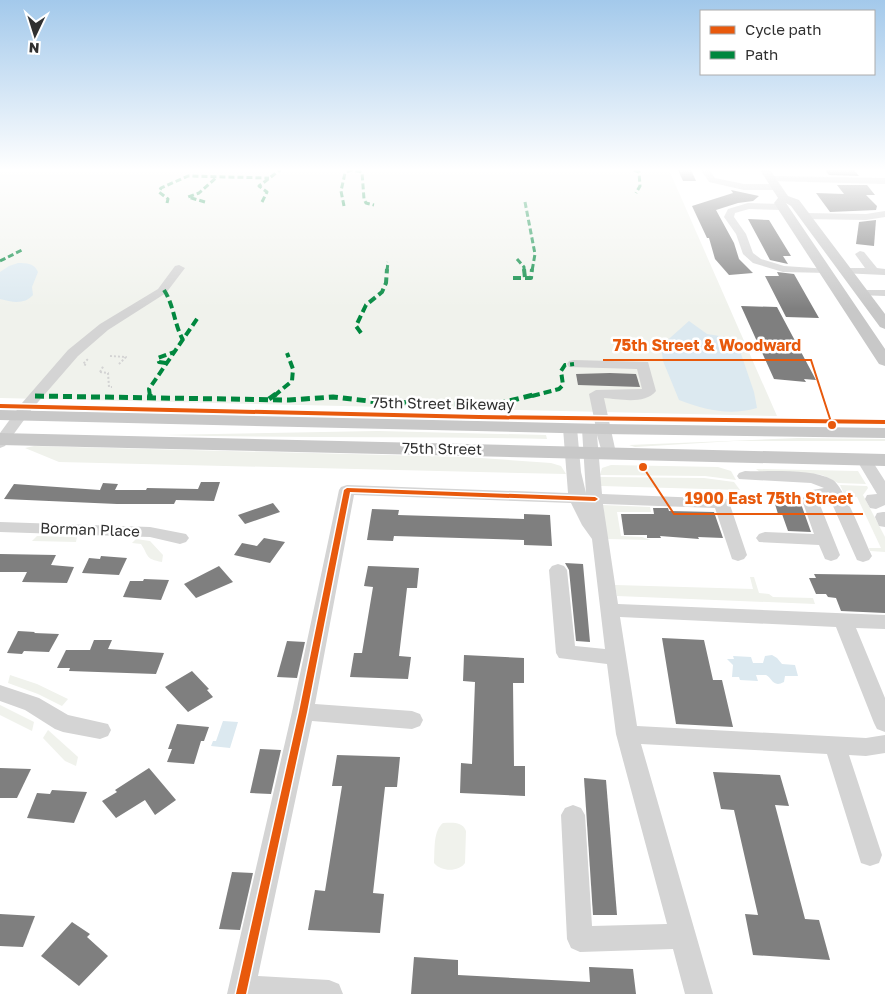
<svg xmlns="http://www.w3.org/2000/svg" width="885" height="994" font-family="'Golos Text',sans-serif">
<rect width="100%" height="100%" fill="#fff"/>
<g fill="#f0f2ec">
<path d="M0,170H669L777,416L0,398Z"/>
<path d="M378,431L546,435L547,439C418,436 290,438 162,435Z"/>
<path d="M798,438L885,439V441H734L635,447L629,445Z"/>
<path d="M34,446L466,457L551,463L561,466L566,474L59,462L25,448Z"/>
<path d="M611,465L718,467L731,471L736,480L705,476L600,475L602,468Z"/>
<path d="M756,469L856,471H858L866,484L838,483L822,475L815,474L760,472Z"/>
<path d="M600,477L704,478L734,482L740,490L601,486Z"/>
<path d="M840,485L867,486L868,488L863,495L885,537V552L870,551L869,548H881L857,497L845,496Z"/>
<path d="M603,505L650,507L651,512H617L621,536L642,537L651,540L607,539Z"/>
<path d="M37,536L77,537L76,542L32,541Z"/>
<path d="M136,539L150,541L163,555L162,562C145,559 149,556 141,544L132,543Z"/>
<path d="M750,577H754L759,593L769,594L773,597L813,598L815,604L617,596L615,585L753,589Z"/>
<path d="M10,675L37,684L68,699L62,706L38,694L8,683Z"/>
<path d="M0,705L34,722L32,731L0,715Z"/>
<path d="M48,730L78,757L76,766L65,761L43,738Z"/>
<path d="M443,823C452,823 462,821 466,831L465,863C459,872 441,872 434,863C435,849 433,831 443,823Z"/>
</g>
<g fill="#dce9f0">
<path d="M18,263C27,263 34,263 38,272L32,287L33,295C24,305 12,302 0,299V272L9,266Z"/>
<path d="M689,321L707,334L732,338L737,342L754,392L757,408C729,416 706,410 679,400L663,361L661,346Z"/>
<path d="M772,655L777,658L782,664L795,665L798,676H785L784,682C773,688 772,678 766,675H756L758,681L740,680L739,677H732L733,665L727,659H734L733,656L751,657L753,663H763L765,656Z"/>
<path d="M223,721L238,722L230,748L211,746L213,741H216Z"/>
</g>
<g fill="#7f7f7f">
<path d="M678,170H691L696,181H683Z"/>
<path d="M825,170H854L859,176L829,175Z"/>
<path d="M837,185H867L875,195H866L877,206L876,210L830,212L816,193L844,194Z"/>
<path d="M731,190L759,196L753,201L738,203L716,210L734,243L739,259L753,273L729,275L715,259L709,238H707L692,206L733,193Z"/>
<path d="M748,219L769,220L791,256H783L788,264L770,260Z"/>
<path d="M876,220L874,246L856,244L859,222Z"/>
<path d="M777,272L794,274L819,318L786,317L765,276H779Z"/>
<path d="M741,306L777,307L816,380L804,379L806,382L774,379Z"/>
<path d="M610,373L636,374L640,387L578,385L576,374Z"/>
<path d="M201,482H220L214,501L176,500L174,504H117L4,499L14,484L100,490L103,483L118,484L115,490H146L147,488L198,489Z"/>
<path d="M772,494L802,496L800,501L811,532L788,531L782,514H778Z"/>
<path d="M273,503L280,512L245,524L238,515Z"/>
<path d="M653,508H668L669,511L714,512L723,538L698,537L699,539L660,536L661,538H647V535H624L621,514H654Z"/>
<path d="M372,509L399,510L398,515L524,519V514L550,515L552,546L524,545V540L394,536L393,541L367,540Z"/>
<path d="M264,538L285,542L270,563L234,555L242,543L257,546Z"/>
<path d="M0,554L56,555L51,565L74,567L67,583L22,582L27,572H0Z"/>
<path d="M101,556L127,558L119,575L82,573L89,558L100,559Z"/>
<path d="M565,563L583,564L590,642L576,641L569,570Z"/>
<path d="M219,566L233,582L196,598L184,584Z"/>
<path d="M368,566L419,568L417,588H407L399,656L411,657L408,679L350,677L354,653H362L373,587L364,586Z"/>
<path d="M814,574L885,575V613L841,611L836,598L828,597L826,594H816L809,578H816Z"/>
<path d="M144,579L169,580L161,600L123,597L130,581H143Z"/>
<path d="M18,631L35,632L34,633L59,634L49,652L24,651L22,654L7,653Z"/>
<path d="M662,638L704,640L713,680H722L733,727L676,724Z"/>
<path d="M94,640H112L108,649L164,653L156,674L69,671L70,668H57L66,650H90Z"/>
<path d="M287,641L305,642L297,678L277,677Z"/>
<path d="M464,655L524,658V683H513L514,766H525V796L460,793L461,763L472,764L475,682L463,681Z"/>
<path d="M192,671L209,689L207,690L213,697L188,712L165,687Z"/>
<path d="M177,724L209,727L204,741H201L194,764L167,762L172,749H168Z"/>
<path d="M260,749L281,750L271,794L250,793Z"/>
<path d="M337,755L400,757L397,787H385L373,893L384,894L380,933L308,930L315,890L325,891L342,786H332Z"/>
<path d="M0,768L31,769L17,798H0Z"/>
<path d="M149,768L176,800L155,815L145,800L116,818L102,801L117,792L115,790Z"/>
<path d="M713,772L780,775L789,806L775,805L805,919L819,920L830,960L753,955L745,914L758,915L734,810L721,809Z"/>
<path d="M584,778L606,780L617,915H593Z"/>
<path d="M52,790L87,792L74,823L27,818L37,793L50,794Z"/>
<path d="M232,872L253,873L240,930L219,929Z"/>
<path d="M0,914L35,916L23,947L0,946Z"/>
<path d="M72,922L90,934L87,937L108,956L79,986L41,956Z"/>
<path d="M414,957L458,960V975L590,982L589,967L633,969L636,994H411Z"/>
</g>
<g fill="none" stroke-linecap="round" stroke-linejoin="round">
<g stroke="#d3d3d3" stroke-width="2" stroke-dasharray="2 2" stroke-linecap="butt">
<path d="M110,356L126,357L118,365"/>
<path d="M86,365L83,364L89,358"/>
<path d="M100,372L108,373L109,387H112"/>
<path d="M100,372L104,365"/>
</g>
<g fill="#d4d4d4" fill-rule="evenodd">
<path d="M701,170H709L715,178L744,184H777L782,187L777,190H744L709,182Z"/>
<path d="M772,176L885,178V184L769,181L767,179Z"/>
<path d="M748,203L783,204L788,207L783,210L749,209L735,213L734,217L746,234L753,253L761,259L784,266L829,269L831,271L829,273L783,272L753,263L743,254L736,234L724,217L728,209Z"/>
<path d="M885,211V217L866,220L804,219L799,216L804,213L866,214Z"/>
<path d="M860,251L864,252L877,268L885,269V275L841,273L839,271L845,268H865L855,254Z"/>
<path d="M179,265L185,268L166,293L108,330L78,356L32,409L5,446L0,448V433L22,403L68,350L100,324L158,289L175,266Z"/>
<path d="M862,290H885V296L858,295L856,293L858,291Z"/>
<path d="M574,360L648,362L656,391C645,405 619,399 604,398L616,453L613,456H603L597,435L602,494L728,499L747,555L744,559L738,561L732,559L715,508L603,504L618,604L885,615V629L856,628L885,698V732L877,729L874,723L836,627L620,617L637,726L866,738L885,735V753L866,756L849,755L882,855L879,863L870,866L861,863L827,754L641,744L713,994H685L673,949L580,952L571,948L567,939L561,815L565,808L573,805L581,808L585,815L592,926L667,924L616,734L607,664L559,658L556,653L549,570L552,566L558,564L564,566L567,570L575,646L605,649L592,539L582,525L571,503L354,495L315,704L412,711L420,714L423,720L420,726L412,729L312,721L258,976L329,980L339,984L343,994H227L292,712L339,490L341,487L347,485L568,493L563,428L565,425H575L577,428L581,472L586,493L582,429L584,426L589,425L596,428L589,394L596,390L642,389L637,369L569,367L567,364L569,361Z"/>
<path d="M864,454L869,456L885,481V505L876,509L870,508L865,499L867,495L877,494L856,459L859,456Z"/>
<path d="M745,471C769,472 812,468 833,480C844,487 865,542 872,556L869,560L863,562L857,560L829,497L818,500L840,555L837,559L831,561L825,559L819,545L759,542L756,538L759,534L765,532L814,534L802,500L807,491L824,488L811,483L739,479L737,476L739,473Z"/>
<path d="M883,512H885V527L879,526L875,517L877,513Z"/>
<path d="M0,522L150,527L186,534L189,538L186,542L180,544L150,537L0,532Z"/>
<path d="M0,685L39,698L68,715L108,724L111,730L108,736L100,739L63,732L55,729L25,710L0,701Z"/>
</g>
<g fill="#c8c8c8" fill-rule="evenodd">
<path d="M760,170H770L788,196L799,200L885,314V329L880,327L791,206L786,203L885,349V366L879,364L877,361L774,203L778,198Z"/>
<path d="M0,410L603,424L885,428V438L603,434L0,420Z"/>
<path d="M0,433L885,454V466L0,445Z"/>
</g>
<g stroke="#00873e" stroke-width="3" stroke-dasharray="6 3" stroke-linecap="butt">
<path d="M634,170L639,172L640,186L636,193"/>
<path d="M205,202L188,197L199,193L217,177"/>
<path d="M262,202L267,192L259,186L280,170"/>
<path d="M525,202L535,254L532,271"/>
<path d="M167,203L168,199L159,192L161,188L188,176L269,178"/>
<path d="M344,206L341,191L345,173L351,170L362,172L364,199L366,203L374,205"/>
<path d="M517,259L524,267V271"/>
<path d="M0,261L22,250"/>
<path d="M387,271L388,262"/>
</g>
<g stroke="#00873e" stroke-width="4" stroke-dasharray="8 4" stroke-linecap="butt">
<path d="M524,269L525,278"/>
<path d="M513,278H531L532,269"/>
<path d="M164,290C174,305 174,324 183,340"/>
<path d="M361,333L356,326L366,305L382,292L386,283L387,269"/>
<path d="M166,363L159,362L158,358L174,352"/>
<path d="M150,396L149,389L199,316"/>
<path d="M274,396L292,381L293,369L287,353"/>
<path d="M532,396L559,389L563,385L561,371L565,365L574,364"/>
</g>
<g stroke="#00873e" stroke-width="5" stroke-dasharray="9 5" stroke-linecap="butt">
<path d="M150,394V398"/>
<path d="M35,396L289,400L333,397L378,402L493,405L537,394"/>
<path d="M269,399L276,394"/>
</g>
<g stroke="#fff" stroke-width="3">
<g id="cycleway">
<path d="M0,404L479,415L885,420V424L479,419L0,408Z"/>
<path d="M347,488L595,497L598,499L595,501L350,492L307,712L246,994H236L299,712L344,490Z"/>
</g>
</g>
<use href="#cycleway" fill="#e8590c" fill-rule="evenodd"/>
</g>
<linearGradient id="sky" x2="0" y2="1"><stop stop-color="#a3c9eb"/><stop offset="0.55" stop-color="#fff"/><stop offset="1" stop-color="#fff" stop-opacity="0"/></linearGradient>
<rect width="885" height="309" fill="url(#sky)"/>
<g text-anchor="middle" stroke-width="5" stroke-linejoin="round" paint-order="stroke">
<g font-size="15" fill="#303030" stroke="#fff">
<text transform="translate(443 404) rotate(1)" y="5">75th Street Bikeway</text>
<text transform="translate(442 449) rotate(1)" y="5">75th Street</text>
<text transform="translate(90 530) rotate(2)" y="5">Borman Place</text>
</g>
</g>
<path fill="none" stroke="#e8590c" stroke-width="2" d="M832 425L811 360H603M643 467L674 514H863"/>
<g fill="#e8590c" stroke="#fff" stroke-width="2">
<circle cx="832" cy="425" r="5"/>
<circle cx="643" cy="467" r="5"/>
</g>
<g font-size="16" text-anchor="middle" font-weight="bold" fill="#e8590c" stroke="#fff" stroke-width="5" stroke-linejoin="round" paint-order="stroke">
<text x="707" y="351">75th Street &amp; Woodward</text>
<text x="769" y="504">1900 East 75th Street</text>
</g>
<rect x="700" y="10" width="175" height="65" fill="#ffffff" stroke="#acacac"/>
<rect x="710" y="26" width="25" height="8" fill="#e8590c" stroke="#acacac"/>
<text x="745" y="35" font-size="15" fill="#303030">Cycle path</text>
<rect x="710" y="51" width="25" height="8" fill="#00873e" stroke="#acacac"/>
<text x="745" y="60" font-size="15" fill="#303030">Path</text>
<g transform="translate(35 35) rotate(184)" stroke="#ffffff" stroke-width="4" paint-order="stroke">
<path d="M0-4L9 19L0 12L-9 19Z" fill="#303030"/>
<text y="-8" font-size="14" font-weight="bold" text-anchor="middle" fill="#303030">N</text>
</g>
</svg>
